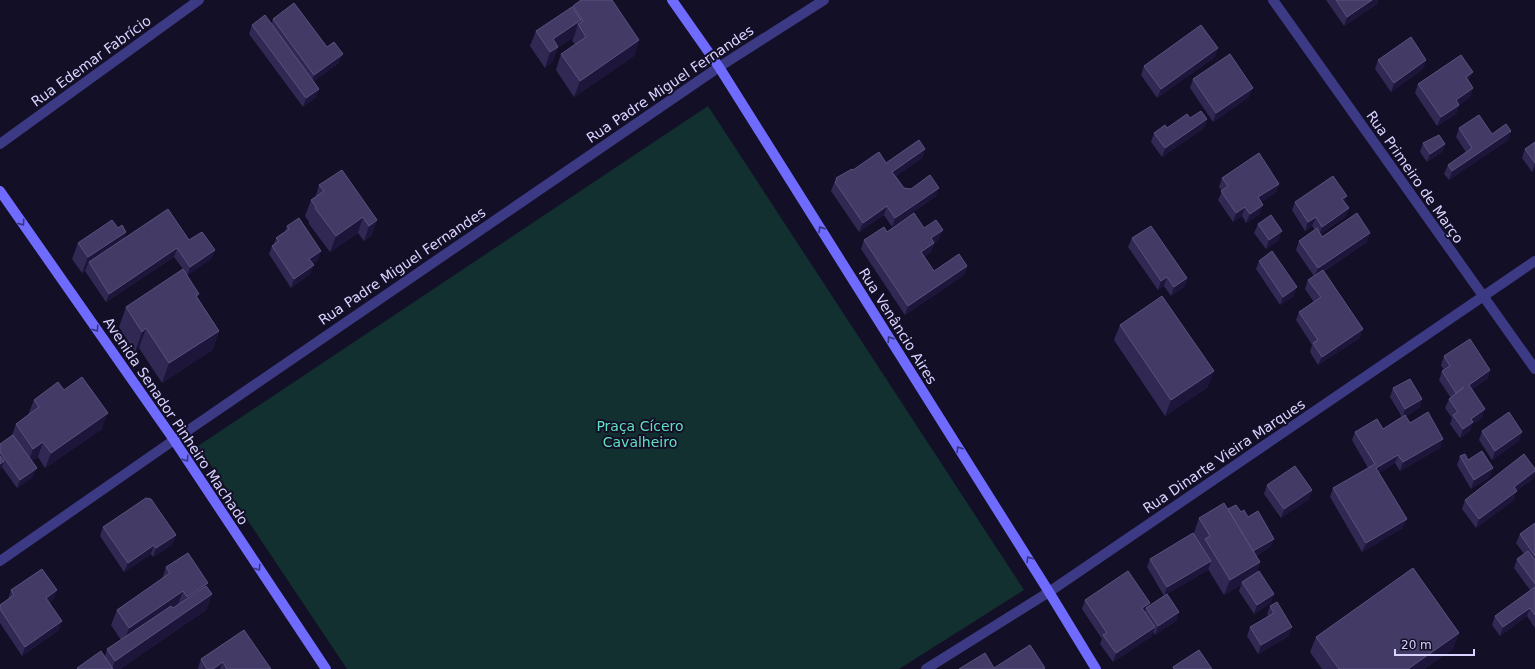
<svg xmlns="http://www.w3.org/2000/svg" width="1535" height="669" font-family="'DejaVu Sans',sans-serif">
<rect width="100%" height="100%" fill="#130f26"/>
<path fill="#12302f" d="M708,106L1024,590L899,669H347L198,446Z"/>
<g fill="none" stroke-linecap="round" stroke-linejoin="round">
<g stroke="#3d3a85" stroke-width="10">
<path d="M1273,0L1535,369"/>
<path d="M0,144L199,0"/>
<path d="M0,561L174,440L719,67L824,0"/>
<path d="M926,669L1049,592L1535,261"/>
</g>
<g stroke="#6f6bff" stroke-width="10">
<path d="M672,0L719,67L1049,592L1096,669"/>
<path d="M0,191L174,440L326,669"/>
</g>
</g>
<g fill="#312854">
<path d="M1326,0H1378L1377,4L1344,26Z"/>
<path d="M573,6L639,40L634,56L574,97L556,70L561,54L575,45L572,40L574,37L558,47L552,62L545,68L530,46L536,31L572,7Z"/>
<path d="M273,19L327,47L339,63L314,81L319,89L316,97L303,107L249,34L252,25L271,24Z"/>
<path d="M1215,57L1157,98L1141,75L1144,66Z"/>
<path d="M1378,60H1426L1423,69L1391,92L1375,69Z"/>
<path d="M1193,79L1249,97L1213,122L1190,88Z"/>
<path d="M1469,80V81L1473,88L1470,97L1459,105L1456,114L1437,126L1415,93L1418,84Z"/>
<path d="M1190,118L1207,119L1204,128L1162,157L1151,142L1154,133Z"/>
<path d="M1459,128L1492,134L1511,131L1508,140L1449,180L1444,174L1448,165L1466,152L1456,137Z"/>
<path d="M1535,142V169L1532,172L1522,158L1525,149Z"/>
<path d="M1423,143L1445,144L1442,152L1427,162L1420,152Z"/>
<path d="M925,149L922,158L896,176L904,188L936,196L892,227L884,215L859,232L831,191L836,178L853,170L886,163Z"/>
<path d="M1222,178L1279,184L1276,192L1261,202L1260,214L1246,223L1242,216L1233,222L1218,200L1222,191L1219,187Z"/>
<path d="M319,185L377,220L371,236L364,241L358,233L330,252L309,224V222L305,216L311,200L315,198Z"/>
<path d="M1295,202L1345,203L1349,208L1345,217L1321,234L1322,237L1367,242L1324,271L1360,338L1318,365L1310,352L1312,345L1296,320L1299,312L1314,302L1305,289L1308,280L1314,276L1296,250L1299,241L1315,230L1312,226L1305,231L1292,210Z"/>
<path d="M1258,224L1279,240L1266,249L1254,233Z"/>
<path d="M287,226L318,260L312,264L310,274L291,288L269,254L272,246L274,244L276,238L285,232Z"/>
<path d="M118,228L126,232L124,238L189,240L215,250L211,259L187,275L198,298L219,331L212,350L162,383L139,348L135,352L119,327L126,307L183,269L174,257L106,302L85,271L82,273L72,259L78,243Z"/>
<path d="M924,228L939,239L934,243L931,252L924,257L934,271L967,266L964,275L905,315L861,249L864,240L887,232Z"/>
<path d="M1132,238L1187,278L1184,287L1171,296L1164,286L1158,290L1128,247Z"/>
<path d="M1259,261L1294,296L1280,305L1256,269Z"/>
<path d="M1120,325L1208,387L1165,416L1114,340Z"/>
<path d="M1444,356L1490,370L1487,379L1472,389L1482,418L1472,424L1470,431L1460,438L1450,424L1452,418L1445,408L1449,399L1451,398L1439,380L1442,371L1444,370L1441,365Z"/>
<path d="M1393,388L1422,399L1419,408L1406,416L1410,423L1440,448L1400,471L1395,463L1379,473L1403,528L1362,552L1330,497L1333,488L1368,468L1352,440L1355,432L1383,429L1402,417L1390,397Z"/>
<path d="M64,390L102,429L45,468L38,457L32,461L33,477L17,488L2,467L0,470V444L12,435L16,424L28,415L34,400Z"/>
<path d="M1482,431L1519,441L1492,460L1479,440Z"/>
<path d="M1460,456L1468,460L1490,477L1471,489L1457,465Z"/>
<path d="M1535,469V473L1533,479L1516,491L1514,500L1476,528L1462,509L1465,500Z"/>
<path d="M1267,485L1312,490L1309,499L1281,518L1264,494Z"/>
<path d="M1228,509L1241,512L1274,539L1270,547L1256,556L1260,562L1256,573L1271,603L1254,614L1239,591L1241,585L1224,595L1208,569V570L1167,594L1179,612L1176,621L1155,635L1153,632L1152,636L1113,662L1100,644L1102,639L1082,609L1085,600L1149,606L1164,596L1147,567L1150,559L1194,533L1199,518Z"/>
<path d="M1535,523V628L1527,616L1500,636L1492,625L1495,616L1530,590L1514,568L1517,559L1524,554L1516,543L1520,534Z"/>
<path d="M103,527L173,544L153,557L151,554L124,572L100,536Z"/>
<path d="M166,567L207,586L212,594L206,610L120,669H77V668L105,656L107,649L121,640L111,625L117,610L162,579Z"/>
<path d="M11,590L54,599L49,602L59,630L22,656L0,623V605L8,600Z"/>
<path d="M1270,606L1289,636L1258,654L1247,636L1250,627L1268,616L1267,614Z"/>
<path d="M1316,637L1453,649L1424,669H1322L1310,652Z"/>
<path d="M201,659L271,669H198V668Z"/>
</g>
<g fill="#1d163a">
<path d="M1372,0H1378L1377,4L1344,26L1347,17Z"/>
<path d="M581,20L579,26L578,24L574,37L558,47L552,62L545,68L550,52L553,39Z"/>
<path d="M639,40L634,56L574,97L580,81Z"/>
<path d="M1218,48L1215,57L1157,98L1161,89Z"/>
<path d="M343,54L339,63L311,84L314,75Z"/>
<path d="M1426,60L1423,69L1391,92L1394,83Z"/>
<path d="M1473,72L1469,80L1463,85L1466,77Z"/>
<path d="M1253,88L1249,97L1213,122L1216,113Z"/>
<path d="M1473,88L1470,97L1456,107L1459,105L1456,114L1437,126L1441,117L1456,100Z"/>
<path d="M319,89L316,97L303,107L306,98Z"/>
<path d="M1207,119L1204,128L1162,157L1165,148Z"/>
<path d="M1511,131L1508,140L1449,180L1452,171Z"/>
<path d="M1445,144L1442,152L1427,162L1430,154Z"/>
<path d="M925,149L922,158L889,181L892,172Z"/>
<path d="M1535,163V169L1532,172Z"/>
<path d="M1279,184L1276,192L1255,206L1258,197Z"/>
<path d="M939,188L936,196L892,227L895,218Z"/>
<path d="M1347,196L1344,205L1342,199Z"/>
<path d="M1263,205L1260,214L1246,223L1250,214Z"/>
<path d="M887,206L884,215L859,232L863,223Z"/>
<path d="M1245,207L1242,216L1233,222L1236,213Z"/>
<path d="M1349,208L1345,217L1319,235L1322,227Z"/>
<path d="M363,217L358,233L330,252L336,236Z"/>
<path d="M1316,217L1312,226L1305,231L1308,222Z"/>
<path d="M377,220L371,236L364,241L369,226Z"/>
<path d="M943,230L939,239L927,247L931,238Z"/>
<path d="M1282,231L1279,240L1266,249L1269,240Z"/>
<path d="M126,232L121,247L89,262L85,271L82,273L88,257Z"/>
<path d="M1370,233L1367,242L1314,277L1318,268Z"/>
<path d="M934,243L931,252L918,261L921,252Z"/>
<path d="M177,248L174,257L106,302L109,294Z"/>
<path d="M215,250L211,259L187,276L190,267Z"/>
<path d="M321,251L318,260L306,268L309,259Z"/>
<path d="M314,265L310,274L291,288L294,279Z"/>
<path d="M967,266L964,275L905,315L908,306Z"/>
<path d="M1167,277L1164,286L1158,290L1161,281Z"/>
<path d="M1187,278L1184,287L1171,296L1174,287Z"/>
<path d="M1297,287L1294,296L1280,305L1283,297Z"/>
<path d="M146,328L139,348L135,352L142,332Z"/>
<path d="M1363,329L1360,338L1318,365L1322,357Z"/>
<path d="M219,331L212,350L162,383L169,363Z"/>
<path d="M1490,370L1487,379L1465,394L1469,385Z"/>
<path d="M1214,371L1208,387L1165,416L1171,400Z"/>
<path d="M1422,399L1419,408L1402,418L1405,409Z"/>
<path d="M1485,409L1482,418L1472,424L1470,431L1460,438L1463,429L1471,419Z"/>
<path d="M108,413L102,429L45,468L51,453Z"/>
<path d="M1522,432L1519,441L1492,460L1495,451Z"/>
<path d="M1443,439L1440,448L1400,471L1403,462Z"/>
<path d="M43,442L38,457L28,464L33,449Z"/>
<path d="M1398,455L1395,463L1373,477L1376,468Z"/>
<path d="M4,461L1,470H0V464Z"/>
<path d="M37,468L33,477L17,488L20,480Z"/>
<path d="M1493,468L1490,477L1471,489L1474,480Z"/>
<path d="M1535,471V473L1533,479L1516,491L1514,500L1476,528L1479,519L1514,487Z"/>
<path d="M1312,490L1309,499L1281,518L1284,509Z"/>
<path d="M1407,519L1403,528L1362,552L1366,543Z"/>
<path d="M176,535L173,544L153,557L156,548Z"/>
<path d="M1274,539L1270,547L1245,562L1248,553Z"/>
<path d="M154,545L151,554L124,572L128,563Z"/>
<path d="M1211,561L1208,570L1164,596L1167,587Z"/>
<path d="M1260,562L1254,578L1242,582L1241,585L1224,595L1230,580Z"/>
<path d="M208,583L202,598L181,612L187,597Z"/>
<path d="M57,590L54,599L43,606L46,598Z"/>
<path d="M183,591L177,607L123,644L129,628Z"/>
<path d="M212,594L206,610L120,669H112L115,661Z"/>
<path d="M1274,594L1271,603L1254,614L1257,605Z"/>
<path d="M1150,603L1147,611L1146,608L1144,614L1142,608Z"/>
<path d="M1530,608L1527,616L1500,636L1503,627Z"/>
<path d="M1179,612L1176,621L1155,635L1158,626Z"/>
<path d="M62,621L59,630L22,656L25,647Z"/>
<path d="M1155,627L1152,636L1113,662L1116,653Z"/>
<path d="M1292,627L1289,636L1258,654L1261,645Z"/>
<path d="M1459,633L1453,649L1424,669H1408Z"/>
<path d="M223,662L220,669H213Z"/>
</g>
<g fill="#433a66" stroke="#5a527e">
<path d="M581,0H612L639,40L580,81L561,54L586,37L578,24L583,21L573,6Z"/>
<path d="M1336,0H1372L1347,17Z"/>
<path d="M294,3L327,47L334,42L343,54L314,75L273,19Z"/>
<path d="M572,7L581,20L553,39L558,47L550,52L536,31Z"/>
<path d="M265,15L319,89L306,98L252,25Z"/>
<path d="M1201,25L1218,48L1161,89L1144,66Z"/>
<path d="M1411,37L1426,60L1394,83L1378,60Z"/>
<path d="M1230,54L1253,88L1216,113L1193,79Z"/>
<path d="M1461,55L1473,72L1466,77L1473,88L1456,100L1459,105L1441,117L1418,84Z"/>
<path d="M1201,111L1207,119L1165,148L1154,133L1165,125L1167,128L1187,114L1190,118Z"/>
<path d="M1479,115L1492,134L1506,124L1511,131L1452,171L1448,165L1472,148L1459,128Z"/>
<path d="M1439,135L1445,144L1430,154L1423,143Z"/>
<path d="M919,140L925,149L892,172L904,188L911,189L930,175L939,188L895,218L887,206L863,223L835,182L837,180L836,178L852,169L853,170L879,152L886,163Z"/>
<path d="M1535,142V163L1525,149Z"/>
<path d="M1259,153L1279,184L1258,197L1263,205L1250,214L1245,207L1236,213L1221,191L1228,186L1222,178Z"/>
<path d="M342,170L377,220L369,226L363,217L336,236L315,208L316,207L311,200L324,191L319,185Z"/>
<path d="M1333,176L1347,196L1342,199L1349,208L1322,227L1316,217L1308,222L1295,202Z"/>
<path d="M168,209L189,240L202,232L215,250L190,267L177,248L109,294L89,262Z"/>
<path d="M914,213L924,228L936,220L943,230L931,238L934,243L921,252L934,271L959,254L967,266L908,306L864,240L884,227L887,232Z"/>
<path d="M1357,213L1370,233L1318,268L1299,241L1317,228L1322,237Z"/>
<path d="M1271,215L1282,231L1269,240L1258,224Z"/>
<path d="M299,218L321,251L309,259L314,265L294,279L272,246L279,241L276,238L289,229L287,226Z"/>
<path d="M112,220L118,228L122,225L126,232L88,257L78,243Z"/>
<path d="M1151,226L1187,278L1174,287L1167,277L1161,281L1132,238Z"/>
<path d="M1272,251L1297,287L1283,297L1259,261Z"/>
<path d="M183,269L199,294L196,296L219,331L169,363L146,328L142,332L126,307Z"/>
<path d="M1323,270L1363,329L1322,357L1313,343L1318,340L1299,312L1321,297L1308,280Z"/>
<path d="M1162,296L1214,371L1171,400L1120,325Z"/>
<path d="M1470,339L1490,370L1469,385L1485,409L1471,419L1473,422L1463,429L1453,415L1458,412L1449,399L1464,387L1456,393L1442,371L1450,366L1444,356Z"/>
<path d="M82,377L108,413L51,453L43,442L33,449L16,424L39,407L34,400L58,382L64,390Z"/>
<path d="M1410,379L1422,399L1405,409L1393,388Z"/>
<path d="M1428,412L1443,439L1403,462L1398,455L1376,468L1407,519L1366,543L1333,488L1375,464L1355,432L1377,419L1383,429L1405,415L1410,423Z"/>
<path d="M1509,412L1522,432L1495,451L1482,431Z"/>
<path d="M13,435L37,468L20,480L0,452V444Z"/>
<path d="M1482,451L1493,468L1474,480L1460,456L1465,454L1468,460Z"/>
<path d="M1524,454L1535,469V471L1514,487L1517,491L1479,519L1465,500Z"/>
<path d="M0,456L4,461L0,464Z"/>
<path d="M1295,466L1312,490L1284,509L1267,485Z"/>
<path d="M146,498L151,499L176,535L156,548L154,545L128,563L103,527Z"/>
<path d="M1224,503L1260,562L1230,580L1205,539L1210,536L1199,518Z"/>
<path d="M1236,505L1241,512L1244,510L1248,517L1258,511L1274,539L1253,551L1228,509Z"/>
<path d="M1535,523V556L1520,534Z"/>
<path d="M1193,533L1211,561L1167,587L1150,559Z"/>
<path d="M1528,551L1535,560V584L1517,559Z"/>
<path d="M188,553L208,583L187,597L183,591L129,628L117,610L170,573L166,567Z"/>
<path d="M1413,568L1459,633L1408,669H1339L1316,637Z"/>
<path d="M42,569L57,590L46,598L62,621L25,647L0,609V605L14,595L11,590Z"/>
<path d="M1128,571L1150,603L1142,608L1155,627L1116,653L1103,635L1107,633L1085,600Z"/>
<path d="M1259,571L1274,594L1257,605L1242,582Z"/>
<path d="M206,586L212,594L115,661L107,649L171,606L173,608Z"/>
<path d="M1535,587V615L1530,608L1503,627L1495,616Z"/>
<path d="M1167,594L1179,612L1158,626L1146,608Z"/>
<path d="M1277,602L1292,627L1261,645L1250,627L1274,613L1270,606Z"/>
<path d="M244,630L271,669H227L223,662L213,669H207L201,659Z"/>
<path d="M1030,645L1045,668L1043,669H959L985,653L994,668Z"/>
<path d="M1199,650L1212,669H1174L1173,667Z"/>
<path d="M101,651L113,669H78L77,668Z"/>
</g>
<defs><path id="oneway-chevron" d="M-2-3.5L2.5 0L-2 3.5" fill="none" stroke-width="1.6" stroke-linecap="round" stroke-linejoin="round"/></defs>
<g stroke="#38347d">
<use href="#oneway-chevron" transform="translate(22 223) rotate(55)"/>
<use href="#oneway-chevron" transform="translate(821 229) rotate(-122)"/>
<use href="#oneway-chevron" transform="translate(96 329) rotate(55)"/>
<use href="#oneway-chevron" transform="translate(890 339) rotate(-122)"/>
<use href="#oneway-chevron" transform="translate(959 449) rotate(-122)"/>
<use href="#oneway-chevron" transform="translate(186 459) rotate(56)"/>
<use href="#oneway-chevron" transform="translate(1029 559) rotate(-122)"/>
<use href="#oneway-chevron" transform="translate(258 568) rotate(56)"/>
</g>
<g text-anchor="middle" stroke-width="4" stroke-linejoin="round" paint-order="stroke">
<g font-size="14" fill="#d9d4ff" stroke="#130f26">
<text transform="translate(91 61) rotate(-36)" y="5">Rua Edemar Fabrício</text>
<text transform="translate(670 84) rotate(-34)" y="5">Rua Padre Miguel Fernandes</text>
<text transform="translate(1415 177) rotate(55)" y="5">Rua Primeiro de Março</text>
<text transform="translate(402 266) rotate(-34)" y="5">Rua Padre Miguel Fernandes</text>
<text transform="translate(898 326) rotate(58)" y="5">Rua Venâncio Aires</text>
<text transform="translate(176 421) rotate(56)" y="5">Avenida Senador Pinheiro Machado</text>
<text transform="translate(1224 456) rotate(-34)" y="5">Rua Dinarte Vieira Marques</text>
</g>
<g font-size="14" fill="#5fe0c0" stroke="#130f26">
<text x="640" y="431">Praça Cícero<tspan x="640" dy="16">Cavalheiro</tspan></text>
</g>
</g>
<path d="M1395 649v6h79v-6" fill="none" stroke="#d9d4ff" stroke-width="2"/>
<text x="1401" y="649" font-size="12" fill="#d9d4ff" stroke="#130f26" stroke-width="3" paint-order="stroke">20 m</text>
</svg>
